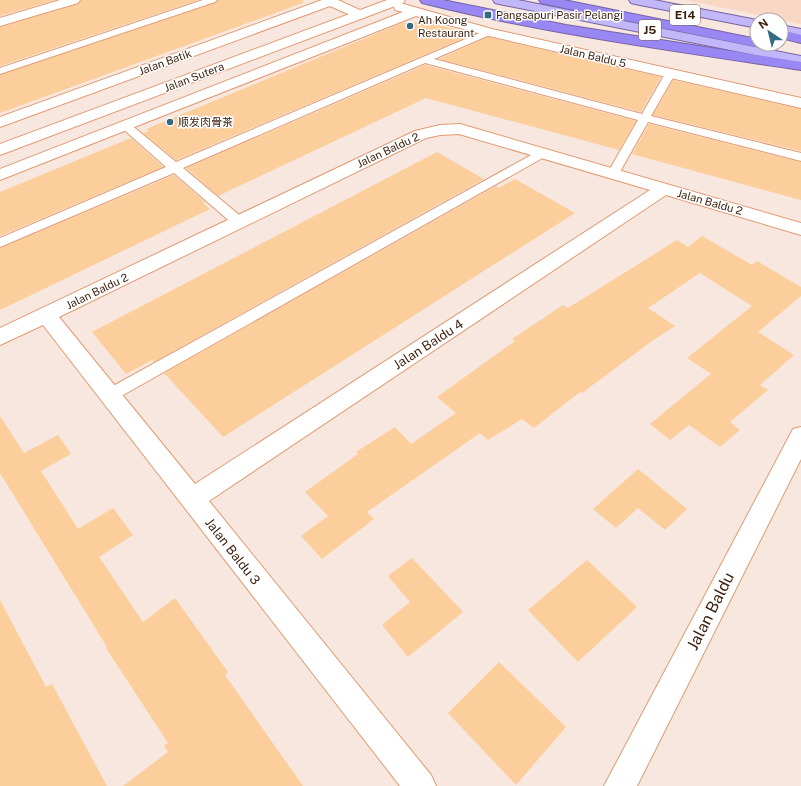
<svg xmlns="http://www.w3.org/2000/svg" width="801" height="786" font-family="'Public Sans','Noto Sans SC',sans-serif">
<rect width="100%" height="100%" fill="#f7e7df"/>
<path fill="#f9d7c5" d="M685,0H801V24Z"/>
<g fill="#fcce9b">
<path d="M0,0H55L0,16Z"/>
<path d="M81,0H198L0,66V27L78,4Z"/>
<path d="M218,0H303V3L0,113V75L215,3Z"/>
<path d="M426,22L474,34L176,160L143,133L149,131L146,129L402,23Z"/>
<path d="M488,37H489L661,77L641,112L439,59Z"/>
<path d="M425,65L636,121L619,150L426,98L218,196L186,168Z"/>
<path d="M673,80L801,109V151L653,115Z"/>
<path d="M649,124L801,162V200L632,154Z"/>
<path d="M131,138L163,167L0,236V192Z"/>
<path d="M437,152L484,179L154,362L152,360L126,374L92,332Z"/>
<path d="M174,175L205,202L203,203L210,209L0,310V248Z"/>
<path d="M515,179L575,213L223,437L164,373L496,186L499,188Z"/>
<path d="M702,236L752,265L757,261L801,287V296L758,332L794,355L760,385L768,390L730,422L740,430L720,447L689,425L670,440L650,424L711,374L687,358L752,306L700,273L648,308L675,326L652,341L582,393L580,392L534,428L522,419L488,440L480,433L367,512L374,519L322,559L301,536L328,516L305,492L358,454L356,452L395,427L411,444L456,413L437,397L515,341L512,339L563,305L568,308L677,240L688,247Z"/>
<path d="M0,416L24,453L58,435L71,454L41,471L78,529L113,508L133,535L99,557L143,622L175,598L228,672L225,675L303,786H123L168,752L164,746L168,743L106,648L107,647L0,473Z"/>
<path d="M638,469L687,509L665,530L638,508L616,528L593,509Z"/>
<path d="M412,558L463,612L408,657L382,625L410,602L388,576Z"/>
<path d="M587,560L637,607L578,662L528,610Z"/>
<path d="M0,600L46,687L52,684L107,786H0Z"/>
<path d="M499,662L566,727L516,785L448,713Z"/>
</g>
<g fill="none" stroke-linecap="round" stroke-linejoin="round">
<g stroke="#e29a72" stroke-width="2">
<g id="lane">
<path d="M203,0H217L215,2L0,74V68Z"/>
<path d="M489,29L492,30L494,32L492,34L434,59L642,114L666,72H674L675,74L651,116L801,153V161L648,122L617,177H609L607,174L638,120L425,63L183,168L244,219L246,222L244,225L239,226L234,225L174,173L0,247V238L166,167L122,128L120,126L122,124H130L176,162Z"/>
<path d="M542,149L546,150L548,153L546,156L116,399L110,401L104,399L102,395L104,391Z"/>
</g>
</g>
<g stroke="#e29a72" stroke-width="2">
<g id="street">
<path d="M60,0H80L78,3L0,26V18Z"/>
<path d="M322,0H338L362,11L363,14L362,17L357,18L330,6L0,127V117Z"/>
<path d="M400,3L492,29L801,98V108L489,36L416,16L0,180V169L403,12L395,10L394,7L395,4Z"/>
<path d="M460,124L801,223V235L666,195L209,501L431,775L436,786H400L43,325L0,345V328L415,131L440,125ZM459,134L650,190L195,484L59,317L426,138L440,135Z"/>
<path d="M801,427V459L637,786H604L793,429Z"/>
</g>
</g>
<g stroke="#e29a72" stroke-width="2">
<path id="secondary" d="M387,0H405L403,3L0,155V144Z"/>
</g>
<g stroke="#7863a3" stroke-width="2">
<g id="primary">
<path d="M493,0H518L801,56V64L499,4L495,3Z"/>
<path d="M629,0H654L757,20V28L635,4L631,3Z"/>
<path d="M781,25L801,29V37L781,33Z"/>
</g>
</g>
<g stroke="#7863a3" stroke-width="2">
<g id="highway">
<path d="M420,0H443L566,25L801,62V70C674,51 546,34 422,3Z"/>
<path d="M539,0H564L757,39V44H763L757,47L545,4L541,3Z"/>
<path d="M781,30L801,35V43L781,38Z"/>
</g>
</g>
<use href="#lane" fill="#fff" fill-rule="evenodd"/>
<use href="#street" fill="#fff" fill-rule="evenodd"/>
<use href="#secondary" fill="#fff" fill-rule="evenodd"/>
<use href="#primary" fill="#c2b7f8" fill-rule="evenodd"/>
<use href="#highway" fill="#9987f3" fill-rule="evenodd"/>
</g>
<g fill="#316b84" stroke="#fff" stroke-width="1.5">
<rect x="484" y="11" width="8" height="8" rx="2"/>
<circle cx="410" cy="26" r="4"/>
<circle cx="170" cy="122" r="4"/>
</g>
<g text-anchor="middle" stroke-width="3" stroke-linejoin="round" paint-order="stroke">
<g font-size="11" fill="#3b1f0e" stroke="#fff" text-anchor="start">
<text x="496" y="19">Pangsapuri Pasir Pelangi</text>
<text x="418" y="24">Ah Koong<tspan x="418" dy="13">Restaurant</tspan></text>
<text x="178" y="126">顺发肉骨茶</text>
</g>
<g font-size="11" fill="#3b1f0e" stroke="#fff">
<text transform="translate(593 56) rotate(13)" y="4">Jalan Baldu 5</text>
<text transform="translate(165 62) rotate(-20)" y="4">Jalan Batik</text>
<text transform="translate(194 77) rotate(-21)" y="4">Jalan Sutera</text>
<text transform="translate(388 150) rotate(-25)" y="4">Jalan Baldu 2</text>
<text transform="translate(710 202) rotate(16)" y="4">Jalan Baldu 2</text>
<text transform="translate(97 291) rotate(-26)" y="4">Jalan Baldu 2</text>
</g>
<g fill="#fff" stroke="#766256" stroke-width="1">
<rect x="670" y="5" width="30" height="20" rx="3"/>
<rect x="639" y="20" width="22" height="20" rx="3"/>
</g>
<g font-size="12" font-weight="bold" fill="#3b1f0e">
<text x="685" y="19">E14</text>
<text x="650" y="34">J5</text>
</g>
<g font-size="13" fill="#3b1f0e" stroke="#fff">
<text transform="translate(428 344) rotate(-33)" y="5">Jalan Baldu 4</text>
<text transform="translate(233 551) rotate(52)" y="5">Jalan Baldu 3</text>
</g>
<g font-size="16" fill="#3b1f0e" stroke="#fff">
<text transform="translate(710 611) rotate(-63)" y="6">Jalan Baldu</text>
</g>
</g>
<g transform="translate(769 32) rotate(325)"><circle r="19" fill="#ffffff" stroke="#b1a59f"/>
<path d="M0-3L7 15L0 10L-7 15Z" fill="#316b84"/>
<text y="-6" font-size="11" font-weight="bold" text-anchor="middle" fill="#3b1f0e">N</text>
</g>
</svg>
